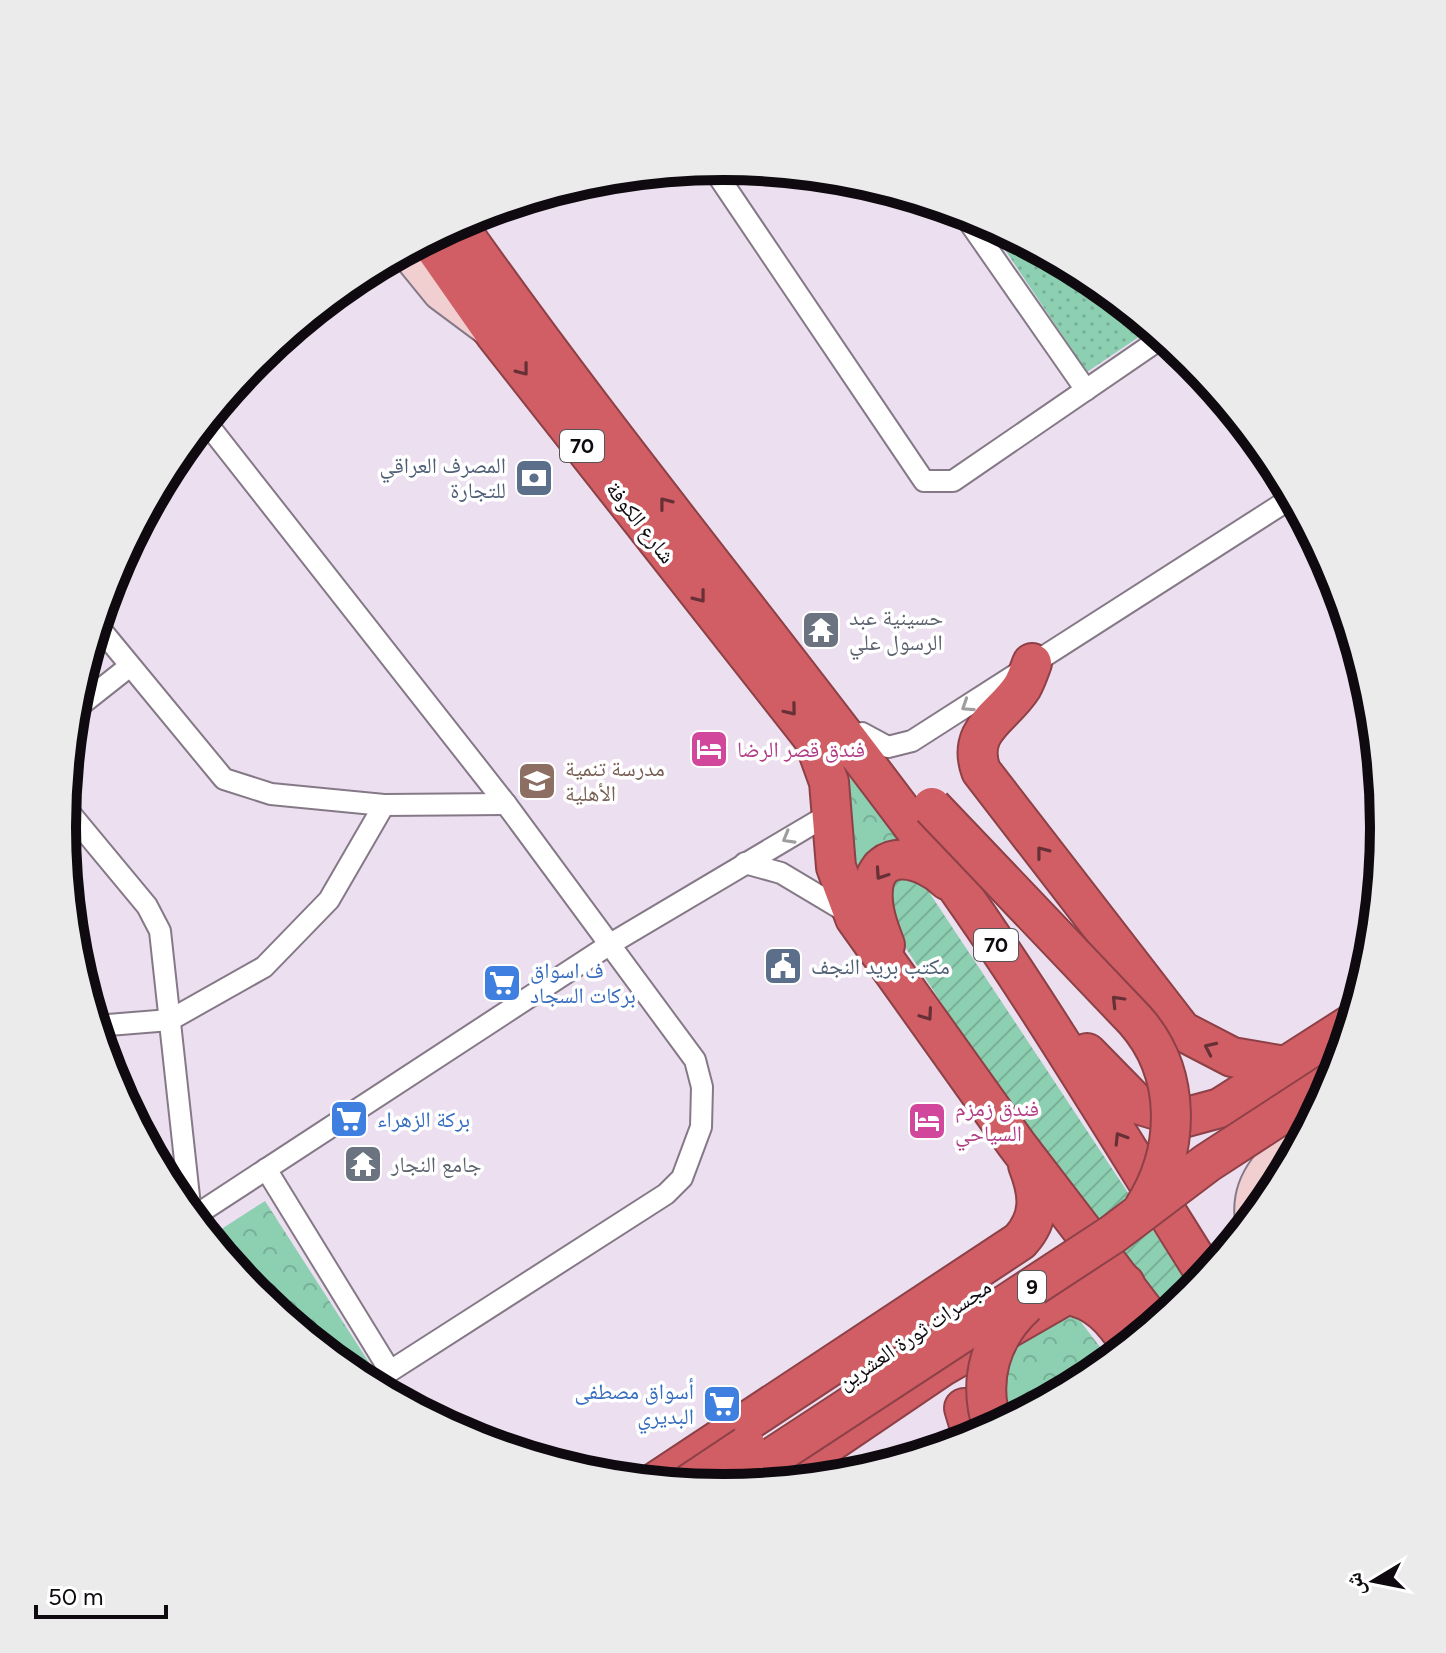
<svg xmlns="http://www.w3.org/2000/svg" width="1446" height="1653" font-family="Figtree,'Noto Naskh Arabic',sans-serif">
<defs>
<pattern id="grass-dots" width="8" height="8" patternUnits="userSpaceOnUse" patternTransform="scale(2)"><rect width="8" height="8" fill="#8dcfb1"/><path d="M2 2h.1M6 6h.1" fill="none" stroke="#78b097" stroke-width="1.8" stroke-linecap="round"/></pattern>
<pattern id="park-crowns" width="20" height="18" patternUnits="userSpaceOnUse" patternTransform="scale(2)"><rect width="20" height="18" fill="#8dcfb1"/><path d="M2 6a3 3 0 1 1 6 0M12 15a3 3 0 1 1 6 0" fill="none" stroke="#78b097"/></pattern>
<pattern id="garden-furrows" width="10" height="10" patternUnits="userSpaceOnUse" patternTransform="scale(2)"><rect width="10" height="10" fill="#8dcfb1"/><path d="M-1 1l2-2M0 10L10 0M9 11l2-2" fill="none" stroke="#78b097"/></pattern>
</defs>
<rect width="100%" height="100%" fill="#ecdfef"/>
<path fill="url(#grass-dots)" d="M985,220L1091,277L1152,328L1087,372Z"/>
<g fill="url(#park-crowns)">
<path d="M839,764L899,838L854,869Z"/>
<path d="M265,1201L370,1364L354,1375L255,1294L209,1237Z"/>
<path d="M1074,1313L1110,1360L1090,1376L1005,1422L1004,1354Z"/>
</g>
<path fill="url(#garden-furrows)" d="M915,871L1193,1291L1165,1314L963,1036L894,930L889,884Z"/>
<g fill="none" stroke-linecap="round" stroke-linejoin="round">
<g stroke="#857987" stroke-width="24">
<g id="street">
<path d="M712,167L924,481H953L1163,337"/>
<path d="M962,212L1086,390"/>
<path d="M205,421L506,804L695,1060L702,1087L701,1127L682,1178L666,1194L370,1384"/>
<path d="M97,625L224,779L271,794L384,805L506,804"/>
<path d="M73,711L130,666"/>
<path d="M862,733L888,747L912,741L1293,497"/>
<path d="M64,806L147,906L160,931L191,1215"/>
<path d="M745,863L781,873L848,913"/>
<path d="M96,1026L170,1020L264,967L329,900L384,805"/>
<path d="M266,1169L390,1371"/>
<path d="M193,1217L612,943L831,813"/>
</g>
</g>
<g stroke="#857987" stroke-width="34">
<g id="secondary">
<path d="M404,251L439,294L486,329"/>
<path d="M1251,1220C1245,1179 1276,1152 1306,1131"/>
</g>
</g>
<g stroke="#8d4147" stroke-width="42">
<g id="highway">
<path d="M456,223C602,431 764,626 915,829C1021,971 1111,1125 1206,1275"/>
<path d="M428,238L495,334L813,738L829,782L836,867L855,918L1017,1145L1154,1324"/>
<path d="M1032,663C1029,671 1026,680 1022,687C1003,717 966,729 981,771L1182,1031L1232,1057L1285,1066"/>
<path d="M885,945C878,927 871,908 873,888C878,845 925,858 947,880"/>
<path d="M1087,1053L1137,1104L1183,1118L1220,1108L1350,1025"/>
<path d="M1066,1295C1096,1298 1114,1320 1130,1344"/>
<path d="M964,1408L973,1438"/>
<path d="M657,1481L1020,1241C1042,1217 1039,1193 1028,1165"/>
<path d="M770,1483L941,1367L1066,1295L1103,1280L1125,1284"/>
</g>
</g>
<use href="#street" stroke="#fff" stroke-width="20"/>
<use href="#secondary" stroke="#f1cfd1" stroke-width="30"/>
<use href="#highway" stroke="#d15e65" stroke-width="38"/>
<g stroke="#8d4147" stroke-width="42" stroke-linecap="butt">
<g id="highway-bridge">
<path d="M932,807L1135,1020C1182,1073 1181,1150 1143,1209"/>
<path d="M993,1428C977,1381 990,1337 1026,1304"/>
<path d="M689,1484L746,1446"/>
<path d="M727,1487L1113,1234L1207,1163L1333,1081"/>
</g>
</g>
<use href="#highway-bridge" stroke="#d15e65" stroke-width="38"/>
</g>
<defs><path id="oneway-chevron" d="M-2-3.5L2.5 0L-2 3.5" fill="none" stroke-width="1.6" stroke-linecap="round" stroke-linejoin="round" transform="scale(2)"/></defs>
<g stroke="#663036">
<use href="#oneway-chevron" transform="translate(523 370) rotate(52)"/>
<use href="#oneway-chevron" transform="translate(665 503) rotate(-128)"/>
<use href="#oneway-chevron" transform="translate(700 597) rotate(52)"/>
<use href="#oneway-chevron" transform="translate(791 710) rotate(51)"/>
<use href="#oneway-chevron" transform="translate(1042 852) rotate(-128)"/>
<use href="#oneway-chevron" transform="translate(881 874) rotate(124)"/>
<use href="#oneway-chevron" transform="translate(1117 1001) rotate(-134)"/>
<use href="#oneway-chevron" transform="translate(927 1015) rotate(55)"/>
<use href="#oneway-chevron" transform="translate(1210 1048) rotate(-155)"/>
<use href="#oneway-chevron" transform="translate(1120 1138) rotate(-122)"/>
</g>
<g stroke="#9f9d9f">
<use href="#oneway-chevron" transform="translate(967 706) rotate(147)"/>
<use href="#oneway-chevron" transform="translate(788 838) rotate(150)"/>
</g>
<defs>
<g id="bank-square" transform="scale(2)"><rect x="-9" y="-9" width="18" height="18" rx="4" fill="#5c6f8a" stroke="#fff"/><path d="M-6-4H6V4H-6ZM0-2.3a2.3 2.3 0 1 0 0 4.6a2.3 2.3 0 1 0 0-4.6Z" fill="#fff"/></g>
<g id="temple-square" transform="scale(2)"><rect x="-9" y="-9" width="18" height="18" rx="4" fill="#6b7280" stroke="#fff"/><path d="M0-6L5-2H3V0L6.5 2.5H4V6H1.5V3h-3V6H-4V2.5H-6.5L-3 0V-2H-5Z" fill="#fff"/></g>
<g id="hotel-square" transform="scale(2)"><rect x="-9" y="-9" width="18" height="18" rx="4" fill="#d1479c" stroke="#fff"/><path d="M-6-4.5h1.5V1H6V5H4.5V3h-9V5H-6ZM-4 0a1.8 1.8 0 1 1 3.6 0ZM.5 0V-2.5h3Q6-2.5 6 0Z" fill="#fff"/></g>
<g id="school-square" transform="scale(2)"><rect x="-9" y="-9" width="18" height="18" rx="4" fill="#8d6e63" stroke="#fff"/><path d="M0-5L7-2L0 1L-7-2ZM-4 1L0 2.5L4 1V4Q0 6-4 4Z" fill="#fff"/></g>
<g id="civic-square" transform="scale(2)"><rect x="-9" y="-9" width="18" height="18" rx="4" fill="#5c6f8a" stroke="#fff"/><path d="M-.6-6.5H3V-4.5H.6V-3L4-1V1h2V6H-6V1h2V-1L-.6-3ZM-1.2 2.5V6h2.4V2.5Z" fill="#fff"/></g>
<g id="supermarket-square" transform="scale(2)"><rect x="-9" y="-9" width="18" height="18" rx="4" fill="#3f7fe0" stroke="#fff"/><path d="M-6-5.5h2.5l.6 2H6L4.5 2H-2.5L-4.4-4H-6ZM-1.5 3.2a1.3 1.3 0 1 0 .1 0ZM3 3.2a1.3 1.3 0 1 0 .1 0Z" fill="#fff"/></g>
</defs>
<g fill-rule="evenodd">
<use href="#bank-square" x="534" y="478"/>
<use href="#temple-square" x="821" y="630"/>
<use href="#hotel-square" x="709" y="749"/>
<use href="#school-square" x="537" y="781"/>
<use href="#civic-square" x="783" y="966"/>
<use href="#supermarket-square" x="502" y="983"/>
<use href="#supermarket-square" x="349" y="1119"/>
<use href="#hotel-square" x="927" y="1121"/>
<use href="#temple-square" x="363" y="1164"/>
<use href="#supermarket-square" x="722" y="1404"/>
</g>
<g text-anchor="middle" stroke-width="7" stroke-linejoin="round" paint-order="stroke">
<g fill="#fff" stroke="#565457" stroke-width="2">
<rect x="560" y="430" width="44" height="32" rx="6"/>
<rect x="974" y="929" width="44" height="32" rx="6"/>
<rect x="1018" y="1271" width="28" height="32" rx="6"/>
</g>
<g font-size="20" font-weight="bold" fill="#0e0a0f">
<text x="582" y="453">70</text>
<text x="996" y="952">70</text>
<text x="1032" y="1294">9</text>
</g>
<g font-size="22" fill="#4e5e75" stroke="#fff" text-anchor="end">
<text x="506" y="473">المصرف العراقي<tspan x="506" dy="25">للتجارة</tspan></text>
<text x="811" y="974" text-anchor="start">مكتب بريد النجف</text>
</g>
<g font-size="22" fill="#0e0a0f" stroke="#fff">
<text transform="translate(641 522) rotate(52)" y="8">شارع الكوفة</text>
<text transform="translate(914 1334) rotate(-34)" y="8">مجسرات ثورة العشرين</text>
</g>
<g font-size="22" fill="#5b616d" stroke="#fff" text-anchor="start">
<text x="849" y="625">حسينية عبد<tspan x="849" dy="25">الرسول علي</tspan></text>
<text x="391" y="1172">جامع النجار</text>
</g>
<g font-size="22" fill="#b23c85" stroke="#fff" text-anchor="start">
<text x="737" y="757">فندق قصر الرضا</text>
<text x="955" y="1116">فندق زمزم<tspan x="955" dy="25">السياحي</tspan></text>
</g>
<g font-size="22" fill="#785e54" stroke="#fff" text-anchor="start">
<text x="565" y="776">مدرسة تنمية<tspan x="565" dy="25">الأهلية</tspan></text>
</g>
<g font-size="22" fill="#366cbe" stroke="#fff" text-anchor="start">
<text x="530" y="978">ف اسواق<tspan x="530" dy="25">بركات السجاد</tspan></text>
<text x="377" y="1127">بركة الزهراء</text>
<text x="694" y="1399" text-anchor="end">أسواق مصطفى<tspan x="694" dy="25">البديري</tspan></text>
</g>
</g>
<path d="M0 0H1446V1653H0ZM76 827a647 647 0 1 1 1294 0a647 647 0 1 1-1294 0Z" fill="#ecebec" fill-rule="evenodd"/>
<path fill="none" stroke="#0e0a0f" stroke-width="10" d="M76 827a647 647 0 1 1 1294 0a647 647 0 1 1-1294 0Z"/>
<g transform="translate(1374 1581) rotate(260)" stroke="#ffffff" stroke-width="6" paint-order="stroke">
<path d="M0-6L14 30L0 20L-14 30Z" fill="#0e0a0f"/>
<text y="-12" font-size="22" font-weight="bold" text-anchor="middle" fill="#0e0a0f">ش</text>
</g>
<path d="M36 1605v12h130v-12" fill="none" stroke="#0e0a0f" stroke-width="4"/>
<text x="48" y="1605" font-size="24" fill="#0e0a0f" stroke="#ffffff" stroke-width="6" paint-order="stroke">50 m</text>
</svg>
